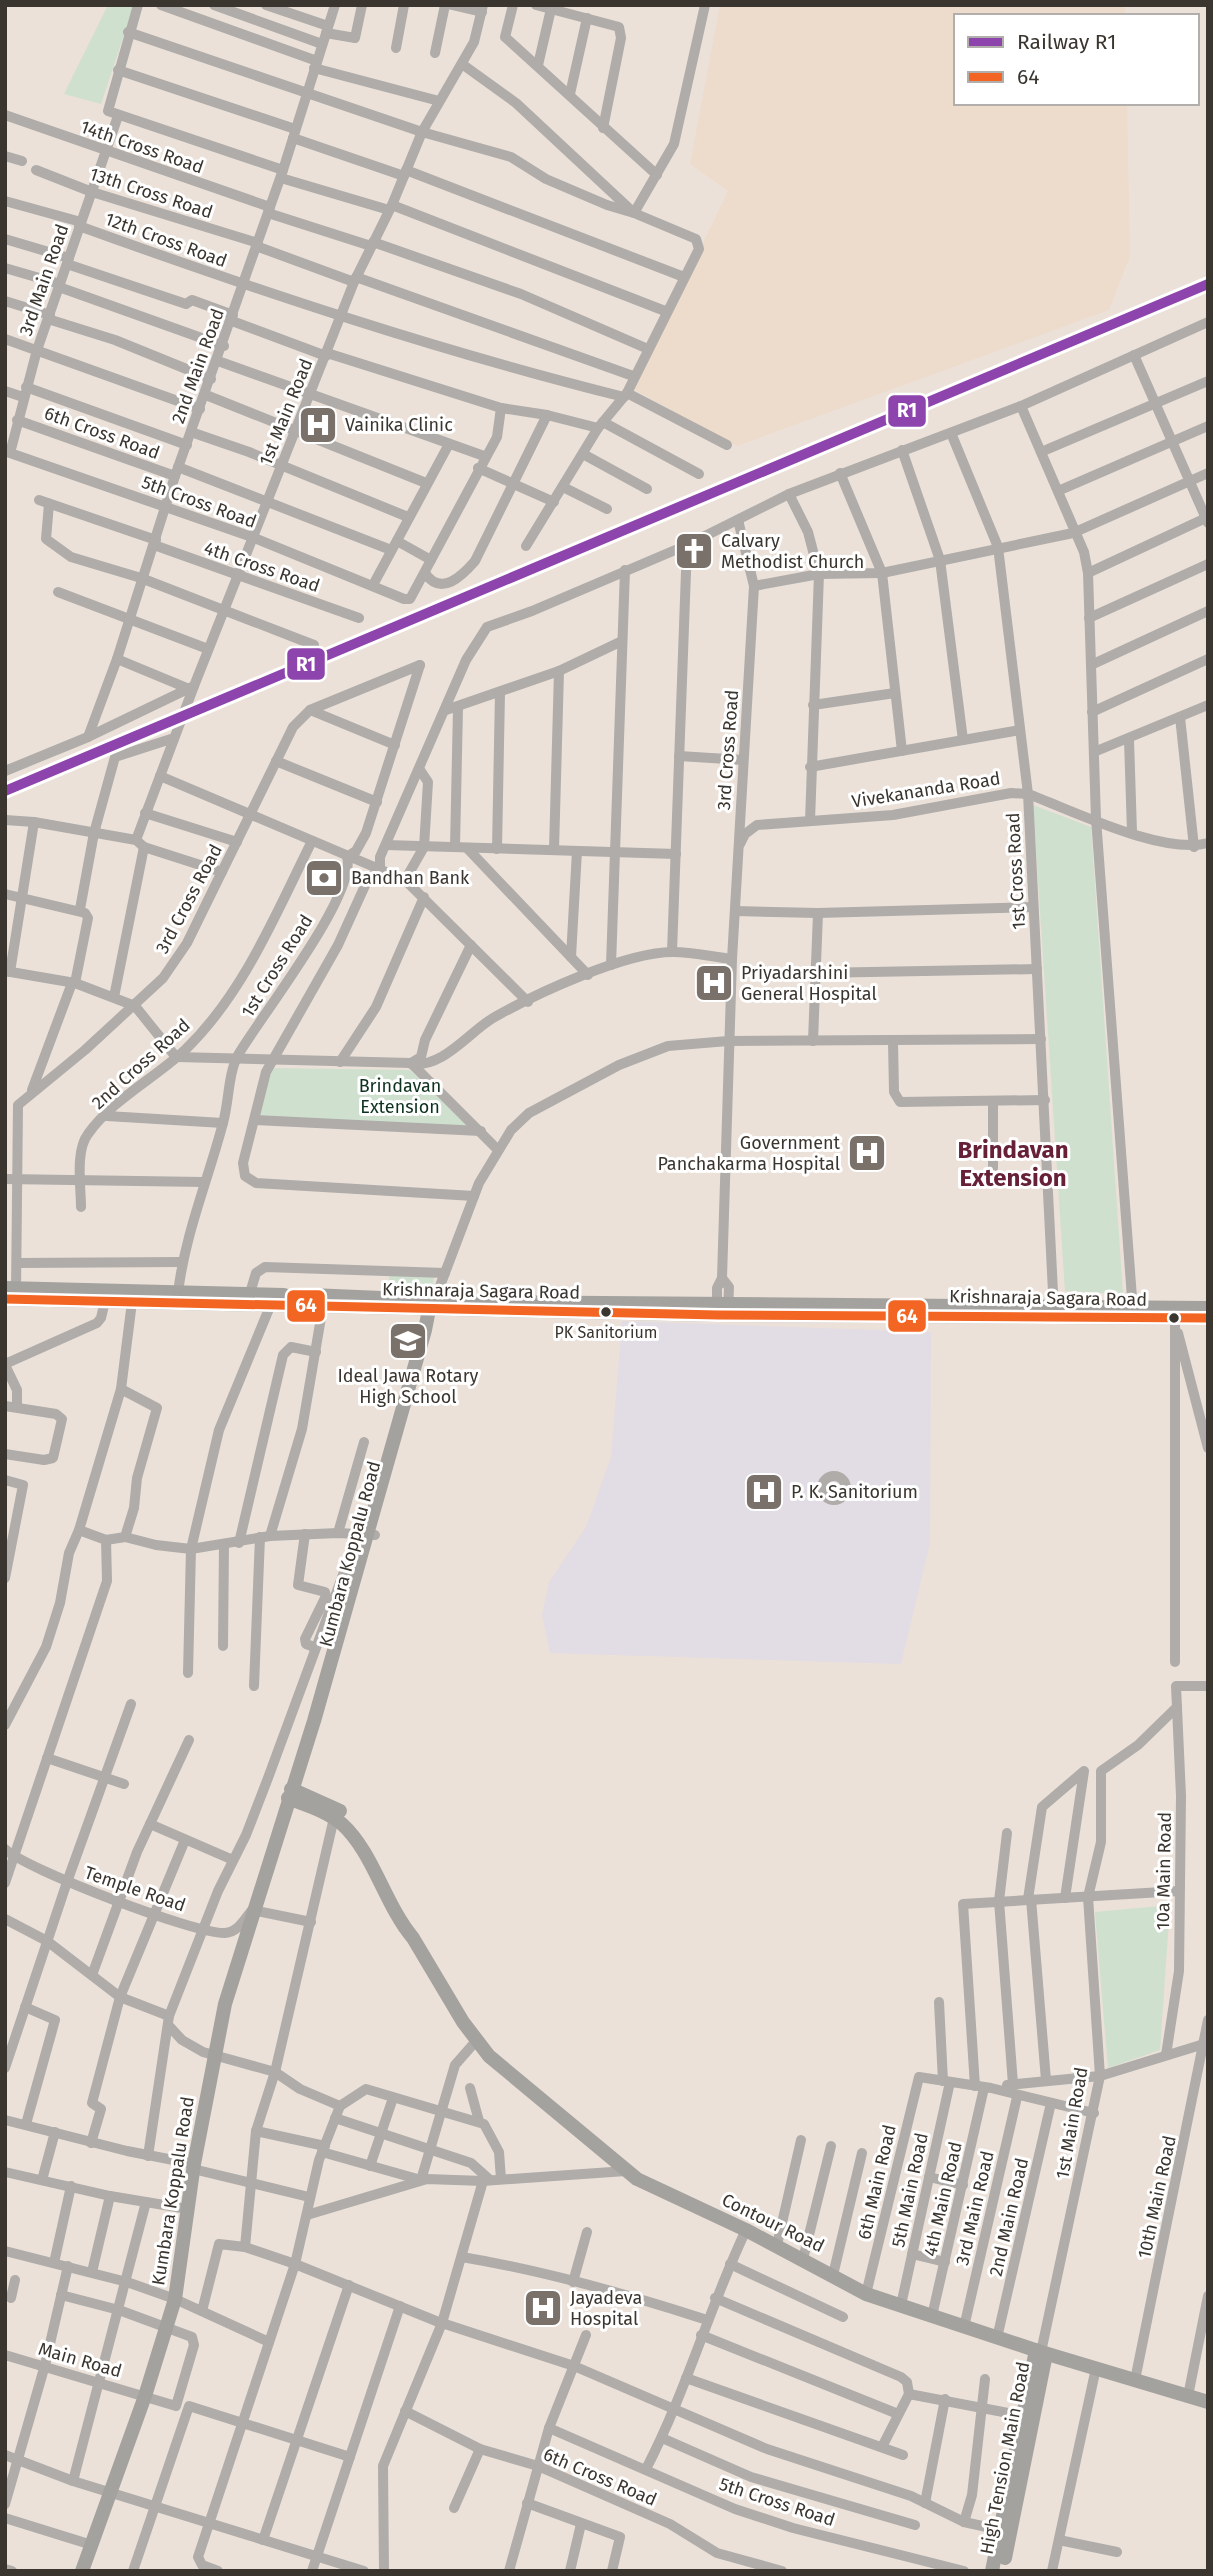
<svg xmlns="http://www.w3.org/2000/svg" width="1213" height="2576" font-family="'Fira Sans',sans-serif">
<rect width="100%" height="100%" fill="#ebe1d9"/>
<path fill="#eddbcc" d="M720,5H1125V16H956V103H1127L1130,256L1109,310L737,446L633,389L728,191L690,164Z"/>
<path fill="#e2dce4" d="M622,1321L931,1332L930,1543L901,1664L550,1653L542,1615L549,1582L586,1527L611,1457Z"/>
<g fill="#cfe0cf">
<path d="M108,5H134L101,104L64,94Z"/>
<path d="M1033,805L1091,827L1123,1294L1065,1291Z"/>
<path d="M270,1068L410,1070L471,1126L257,1117Z"/>
<path d="M389,1273L435,1274L430,1293L389,1292Z"/>
<path d="M1170,1905L1160,2050L1108,2068L1095,1912Z"/>
</g>
<g fill="none" stroke-linecap="round" stroke-linejoin="round">
<g stroke="#afaca9" stroke-width="10">
<path d="M138,5L108,111L283,170"/>
<path d="M161,5L317,61"/>
<path d="M214,5L322,44"/>
<path d="M266,5L328,26"/>
<path d="M452,5L482,12"/>
<path d="M513,5L505,37L657,175"/>
<path d="M536,5L619,27L621,38L603,128"/>
<path d="M128,32L422,132L511,157L546,179L607,205L634,213L674,144L705,5"/>
<path d="M326,33L355,38L362,5"/>
<path d="M396,48L404,5"/>
<path d="M435,53L445,5"/>
<path d="M538,65L551,9"/>
<path d="M314,68L439,101"/>
<path d="M118,70L295,129"/>
<path d="M570,94L587,18"/>
<path d="M5,115L270,207"/>
<path d="M118,116L37,350L10,453L252,537L404,599H410L431,560L397,541"/>
<path d="M293,138L404,176"/>
<path d="M5,156L22,161"/>
<path d="M36,170L92,192L258,243"/>
<path d="M406,170L684,277"/>
<path d="M281,178L389,210"/>
<path d="M5,201L81,222"/>
<path d="M392,205L665,311"/>
<path d="M268,213L371,246"/>
<path d="M79,226C259,291 439,351 624,397"/>
<path d="M5,239L69,258"/>
<path d="M373,242L521,294L648,349"/>
<path d="M256,246L354,282"/>
<path d="M67,264L186,304L192,300L233,315"/>
<path d="M5,268L60,284"/>
<path d="M356,277L633,376"/>
<path d="M59,287L224,346"/>
<path d="M5,301L50,315"/>
<path d="M48,319L115,340L211,379"/>
<path d="M232,321L326,356"/>
<path d="M5,339L200,409"/>
<path d="M327,353L501,408L547,415L598,428L627,393L699,249L696,239L634,213L516,103L462,64"/>
<path d="M1134,355L1208,523"/>
<path d="M218,361L484,456"/>
<path d="M26,387L187,445"/>
<path d="M5,391L23,397"/>
<path d="M627,393L727,445"/>
<path d="M206,395L426,483"/>
<path d="M1021,406L1084,552L1088,573L1096,819L1133,1311"/>
<path d="M17,420L175,476"/>
<path d="M603,422L699,474"/>
<path d="M191,432L249,452L408,517"/>
<path d="M951,433L998,547L1028,794L1054,1312"/>
<path d="M902,450L940,560L963,740"/>
<path d="M1041,452L1208,381"/>
<path d="M583,454L647,489"/>
<path d="M178,467L391,550"/>
<path d="M478,468L554,502"/>
<path d="M840,473L882,573L902,751"/>
<path d="M563,487L607,509"/>
<path d="M1058,491L1208,426"/>
<path d="M789,494L808,532L819,574L810,821"/>
<path d="M39,500L156,540"/>
<path d="M49,504L46,539L71,557L141,578L314,645"/>
<path d="M154,545L359,618"/>
<path d="M526,546L598,428"/>
<path d="M431,560L497,437L501,408"/>
<path d="M425,573C441,597 462,576 475,561L547,415"/>
<path d="M1088,573L1208,517"/>
<path d="M373,585L449,444"/>
<path d="M754,586L819,574L882,573L1073,533L1208,473"/>
<path d="M58,592L208,649"/>
<path d="M1089,618L1208,564"/>
<path d="M117,659L187,688"/>
<path d="M1091,665L1208,611"/>
<path d="M813,705L895,693"/>
<path d="M310,710L395,745"/>
<path d="M446,710L559,671L622,641"/>
<path d="M1092,712L1208,659"/>
<path d="M1180,717L1194,847"/>
<path d="M88,737L117,659L175,476L283,170L335,5"/>
<path d="M1129,740L1132,832"/>
<path d="M1094,752L1208,705"/>
<path d="M679,756L743,760"/>
<path d="M276,761L377,802"/>
<path d="M810,767L1020,730"/>
<path d="M5,771L88,737L194,686"/>
<path d="M160,776L405,880L528,1002"/>
<path d="M145,813L237,842"/>
<path d="M5,820L34,822L136,840L144,847L222,872"/>
<path d="M136,840L194,686L354,282L392,205L422,132L474,42L483,5"/>
<path d="M740,844L745,834L757,825L893,815L1011,793L1028,794C1074,811 1162,855 1208,843"/>
<path d="M386,845L676,854"/>
<path d="M455,847L458,708"/>
<path d="M467,848L588,975"/>
<path d="M497,849L500,692"/>
<path d="M554,850L559,671"/>
<path d="M405,880L424,847L428,782L420,770"/>
<path d="M5,894L85,913L88,918L75,983"/>
<path d="M80,909L94,833L115,757L174,738"/>
<path d="M735,911L818,913L1033,907"/>
<path d="M672,952L687,545"/>
<path d="M571,957L577,851"/>
<path d="M611,965L625,570"/>
<path d="M5,971L75,983L135,1006L176,1057L411,1063L497,1149"/>
<path d="M10,972L34,822"/>
<path d="M816,973L1037,969"/>
<path d="M114,997L144,847"/>
<path d="M813,1041L818,913"/>
<path d="M893,1042L894,1092L900,1102L1045,1100"/>
<path d="M340,1062L376,1007L424,897"/>
<path d="M411,1063L421,1057L425,1040L471,945"/>
<path d="M411,1064C443,1068 468,1033 493,1018C535,994 625,952 673,952C693,952 713,957 732,959"/>
<path d="M32,1090L72,983"/>
<path d="M107,1116L223,1123"/>
<path d="M255,1120L481,1131"/>
<path d="M993,1168V1101"/>
<path d="M5,1179L204,1182"/>
<path d="M474,1196L256,1183L245,1176L243,1163L266,1072L338,945L368,879L380,871V857L466,660L487,627L532,611L687,545L789,494L1021,406L1208,322"/>
<path d="M81,1207C81,1187 75,1151 88,1134C112,1100 155,1078 185,1050C244,993 276,913 312,841"/>
<path d="M17,1263L182,1262"/>
<path d="M722,1278L729,1287L728,1310"/>
<path d="M16,1292L18,1105L85,1050L163,978L187,943L293,727L310,710L420,665"/>
<path d="M178,1293C185,1234 208,1180 223,1123C229,1102 228,1074 238,1055C258,1020 358,893 347,857L356,851L366,833L420,665"/>
<path d="M250,1293L256,1273L265,1267L445,1273"/>
<path d="M431,1299L440,1286L479,1183L511,1130L529,1113L619,1065L668,1046L728,1041L1041,1039"/>
<path d="M717,1309V1288L722,1278L732,959L754,586L738,520"/>
<path d="M1175,1318V1662"/>
<path d="M1178,1333L1208,1448"/>
<path d="M5,1364L97,1323L101,1318L105,1301"/>
<path d="M5,1365L17,1390V1407"/>
<path d="M5,1406L56,1414L62,1419L53,1458L44,1460L5,1454"/>
<circle cx="834" cy="1488" r="12"/>
<path d="M5,1480L23,1485L5,1578"/>
<path d="M338,1533L364,1442"/>
<path d="M305,1534L298,1585L325,1592L326,1596L305,1639L306,1644L314,1647"/>
<path d="M270,1536L302,1429L323,1306"/>
<path d="M125,1537L156,1545L191,1549L270,1536L338,1533L375,1535"/>
<path d="M106,1540L125,1537L134,1508L137,1478L157,1408L121,1389"/>
<path d="M239,1543L283,1355L291,1347L316,1352"/>
<path d="M223,1646L224,1544"/>
<path d="M188,1673L191,1549L219,1430L271,1304"/>
<path d="M254,1686L260,1537"/>
<path d="M5,1725L46,1647L60,1603L69,1553L79,1530"/>
<path d="M47,1758L124,1784"/>
<path d="M150,1824L233,1860"/>
<path d="M1007,1833L999,1901L1013,2084"/>
<path d="M5,1849C25,1869 197,1935 225,1933C238,1932 244,1920 252,1910L311,1922"/>
<path d="M5,1883L107,1581L106,1540L79,1530L121,1389L132,1302"/>
<path d="M1028,1899L1042,1807L1084,1771L1065,1898"/>
<path d="M1031,1899L1046,2080"/>
<path d="M5,1919L47,1941L120,1997L169,2016"/>
<path d="M92,1975L137,1852L189,1740"/>
<path d="M939,2002L943,2081"/>
<path d="M25,2007L55,2020L26,2124"/>
<path d="M169,2026L182,2040L203,2052L275,2072L300,2089L340,2106"/>
<path d="M1166,2055L1179,1971L1181,1796L1176,1686H1208"/>
<path d="M5,2068L67,1882L131,1704"/>
<path d="M1007,2085L1100,2076L1204,2044"/>
<path d="M975,2086L963,1904L1179,1891"/>
<path d="M470,2088L479,2121"/>
<path d="M335,2118L471,2163L490,2180"/>
<path d="M5,2120L127,2151L194,2164"/>
<path d="M256,2131L325,2146"/>
<path d="M91,2143L101,2109L92,2103L120,1997L185,1840"/>
<path d="M322,2152L421,2180L455,2065L476,2041"/>
<path d="M148,2156L169,2016L218,1891L246,1835L268,1778L358,1534"/>
<path d="M370,2166L393,2098"/>
<path d="M193,2169L309,2197"/>
<path d="M5,2172L110,2196L188,2209"/>
<path d="M929,2177L963,2185"/>
<path d="M42,2180L55,2132"/>
<path d="M307,2215L427,2179L483,2181"/>
<path d="M777,2245L801,2140"/>
<path d="M245,2247L256,2131L275,2072L334,1818"/>
<path d="M5,2251L127,2282L175,2299L269,2342"/>
<path d="M912,2254L945,2262"/>
<path d="M462,2257C545,2271 627,2294 707,2320"/>
<path d="M803,2259L831,2146"/>
<path d="M54,2263L71,2186"/>
<path d="M730,2264L843,2317"/>
<path d="M92,2272L110,2196"/>
<path d="M833,2275L862,2153"/>
<path d="M573,2282L587,2232"/>
<path d="M866,2294L919,2077L991,2088L1094,2113"/>
<path d="M11,2298L15,2280"/>
<path d="M715,2298L901,2377L907,2382L909,2394"/>
<path d="M901,2305L950,2082"/>
<path d="M202,2311L219,2244L245,2247L295,2264L441,2323"/>
<path d="M932,2316L984,2088"/>
<path d="M442,2323L574,2366L767,2449L911,2496L964,2522L1005,2531"/>
<path d="M964,2327L1017,2097"/>
<path d="M701,2335L898,2414"/>
<path d="M997,2338L1051,2103"/>
<path d="M1041,2352L1100,2076L1088,1897L1101,1842V1771L1138,1745L1177,1707"/>
<path d="M5,2355L176,2406L194,2345L192,2337L119,2310L61,2295"/>
<path d="M686,2378L903,2455"/>
<path d="M1135,2380L1208,2020"/>
<path d="M1188,2396L1208,2296"/>
<path d="M405,2411L480,2449L538,2466L670,2524L717,2553L782,2571"/>
<path d="M549,2428L735,2509L793,2528L964,2571"/>
<path d="M662,2438L751,2477L915,2525"/>
<path d="M882,2447L909,2394L1024,2416"/>
<path d="M5,2455L73,2481L364,2571"/>
<path d="M646,2469C686,2392 709,2308 746,2230"/>
<path d="M73,2481L146,2202"/>
<path d="M527,2503L620,2537L612,2571"/>
<path d="M925,2503L945,2399"/>
<path d="M5,2504L45,2365L68,2266"/>
<path d="M454,2508L480,2449"/>
<path d="M5,2518L92,2545"/>
<path d="M964,2522L972,2495L985,2379"/>
<path d="M263,2540L349,2285"/>
<path d="M1059,2540L1117,2552"/>
<path d="M5,2569L12,2571"/>
<path d="M133,2571L189,2406L350,2457"/>
<path d="M218,2571L202,2565L198,2557L295,2264L319,2160L340,2106L366,2089L484,2124L499,2152L501,2179"/>
<path d="M312,2571L400,2306"/>
<path d="M384,2571L383,2466L442,2323L483,2181L626,2171"/>
<path d="M509,2571L549,2428L586,2335"/>
<path d="M570,2571L581,2524"/>
<path d="M1052,2571L1096,2368"/>
</g>
<g stroke="#a4a29e" stroke-width="14">
<path d="M5,1288L284,1295"/>
<path d="M311,1295L476,1302L1208,1308"/>
<path d="M5,1299L718,1315L1208,1318"/>
<path d="M291,1789L340,1811"/>
<path d="M288,1798C306,1805 327,1811 342,1824C373,1852 385,1905 413,1938L463,2022L489,2056L637,2179L746,2230L866,2294L1041,2352L1208,2402"/>
<path d="M1005,2558L1046,2354"/>
<path d="M82,2571L145,2396L175,2299L194,2164L225,2004L314,1721L425,1330L431,1299"/>
<path d="M992,2571L1036,2350"/>
</g>
<g stroke="#fff" stroke-width="14">
<path id="bus-1" d="M5,1299L718,1315L1208,1318"/>
</g>
<use href="#bus-1" stroke="#f26522" stroke-width="9"/>
<g stroke="#fff" stroke-width="16">
<path id="rail-1" d="M5,791L1208,284"/>
</g>
<use href="#rail-1" stroke="#8e44ad" stroke-width="10"/>
</g>
<defs>
<g id="hospital-square" transform="scale(2.0125)"><rect x="-9" y="-9" width="18" height="18" rx="4" fill="#79716a" stroke="#fff"/><path d="M-5-5h3v3.5h4V-5h3V5h-3V1.5h-4V5h-3Z" fill="#fff"/></g>
<g id="church-square" transform="scale(2.0125)"><rect x="-9" y="-9" width="18" height="18" rx="4" fill="#79716a" stroke="#fff"/><path d="M-1.2-6h2.4v3.5h3.3v2.4h-3.3V6h-2.4V-.1h-3.3v-2.4h3.3Z" fill="#fff"/></g>
<g id="bank-square" transform="scale(2.0125)"><rect x="-9" y="-9" width="18" height="18" rx="4" fill="#79716a" stroke="#fff"/><path d="M-6-4H6V4H-6ZM0-2.3a2.3 2.3 0 1 0 0 4.6a2.3 2.3 0 1 0 0-4.6Z" fill="#fff"/></g>
<g id="school-square" transform="scale(2.0125)"><rect x="-9" y="-9" width="18" height="18" rx="4" fill="#79716a" stroke="#fff"/><path d="M0-5L7-2L0 1L-7-2ZM-4 1L0 2.5L4 1V4Q0 6-4 4Z" fill="#fff"/></g>
</defs>
<g fill-rule="evenodd">
<use href="#hospital-square" x="318" y="425"/>
<use href="#church-square" x="694" y="551"/>
<use href="#bank-square" x="324" y="878"/>
<use href="#hospital-square" x="714" y="983"/>
<use href="#hospital-square" x="867" y="1153"/>
<use href="#school-square" x="408" y="1341"/>
<use href="#hospital-square" x="764" y="1492"/>
<use href="#hospital-square" x="543" y="2308"/>
</g>
<g fill="#3b352f" stroke="#fff" stroke-width="2.5">
<circle cx="606" cy="1312" r="6"/>
<circle cx="1174" cy="1318" r="6"/>
</g>
<g text-anchor="middle" stroke-width="6" stroke-linejoin="round" paint-order="stroke">
<g font-size="16" fill="#3b352f" stroke="#fff">
<text x="606" y="1338">PK Sanitorium</text>
</g>
<g font-size="18" fill="#3b352f" stroke="#fff">
<text transform="translate(142 147) rotate(19)" y="6">14th Cross Road</text>
<text transform="translate(151 193) rotate(18)" y="6">13th Cross Road</text>
<text transform="translate(166 240) rotate(20)" y="6">12th Cross Road</text>
<text transform="translate(44 280) rotate(-71)" y="6">3rd Main Road</text>
<text transform="translate(198 366) rotate(-70)" y="6">2nd Main Road</text>
<text transform="translate(286 412) rotate(-68)" y="6">1st Main Road</text>
<text transform="translate(102 433) rotate(20)" y="6">6th Cross Road</text>
<text transform="translate(199 502) rotate(20)" y="6">5th Cross Road</text>
<text transform="translate(262 567) rotate(19)" y="6">4th Cross Road</text>
<text transform="translate(728 750) rotate(-86)" y="6">3rd Cross Road</text>
<text transform="translate(926 790) rotate(-9)" y="6">Vivekananda Road</text>
<text transform="translate(1016 871) rotate(-93)" y="6">1st Cross Road</text>
<text transform="translate(189 899) rotate(-62)" y="6">3rd Cross Road</text>
<text transform="translate(277 966) rotate(-58)" y="6">1st Cross Road</text>
<text transform="translate(141 1064) rotate(-42)" y="6">2nd Cross Road</text>
<text transform="translate(481 1291) rotate(1)" y="6">Krishnaraja Sagara Road</text>
<text transform="translate(1048 1298) rotate(1)" y="6">Krishnaraja Sagara Road</text>
<text transform="translate(350 1554) rotate(-75)" y="6">Kumbara Koppalu Road</text>
<text transform="translate(1164 1871) rotate(-89)" y="6">10a Main Road</text>
<text transform="translate(135 1889) rotate(19)" y="6">Temple Road</text>
<text transform="translate(1072 2123) rotate(-80)" y="6">1st Main Road</text>
<text transform="translate(877 2182) rotate(-77)" y="6">6th Main Road</text>
<text transform="translate(910 2190) rotate(-78)" y="6">5th Main Road</text>
<text transform="translate(173 2191) rotate(-81)" y="6">Kumbara Koppalu Road</text>
<text transform="translate(1157 2197) rotate(-78)" y="6">10th Main Road</text>
<text transform="translate(943 2199) rotate(-77)" y="6">4th Main Road</text>
<text transform="translate(975 2208) rotate(-77)" y="6">3rd Main Road</text>
<text transform="translate(1009 2217) rotate(-77)" y="6">2nd Main Road</text>
<text transform="translate(773 2223) rotate(26)" y="6">Contour Road</text>
<text transform="translate(80 2360) rotate(16)" y="6">Main Road</text>
<text transform="translate(1005 2458) rotate(-79)" y="6">High Tension Main Road</text>
<text transform="translate(600 2477) rotate(23)" y="6">6th Cross Road</text>
<text transform="translate(777 2502) rotate(18)" y="6">5th Cross Road</text>
</g>
<g font-size="18" fill="#3b352f" stroke="#fff" text-anchor="start">
<text x="345" y="431">Vainika Clinic</text>
<text x="721" y="547">Calvary<tspan x="721" dy="21">Methodist Church</tspan></text>
<text x="351" y="884">Bandhan Bank</text>
<text x="741" y="979">Priyadarshini<tspan x="741" dy="21">General Hospital</tspan></text>
<text x="840" y="1149" text-anchor="end">Government<tspan x="840" dy="21">Panchakarma Hospital</tspan></text>
<text x="408" y="1382" text-anchor="middle">Ideal Jawa Rotary<tspan x="408" dy="21">High School</tspan></text>
<text x="791" y="1498">P. K. Sanitorium</text>
<text x="570" y="2304">Jayadeva<tspan x="570" dy="21">Hospital</tspan></text>
</g>
<g font-size="18" fill="#0d321f" stroke="#fff">
<text x="400" y="1092">Brindavan<tspan x="400" dy="21">Extension</tspan></text>
</g>
<g font-size="24" font-weight="bold" fill="#662137" stroke="#fff">
<text x="1013" y="1158">Brindavan<tspan x="1013" dy="28">Extension</tspan></text>
</g>
</g>
<g stroke="#fff" stroke-width="2.5">
<rect x="887" y="394" width="40" height="34" rx="7" fill="#8e44ad"/>
<rect x="286" y="647" width="40" height="34" rx="7" fill="#8e44ad"/>
<rect x="286" y="1289" width="40" height="34" rx="7" fill="#f26522"/>
<rect x="887" y="1299" width="40" height="34" rx="7" fill="#f26522"/>
</g>
<g font-size="19" text-anchor="middle" font-weight="bold" fill="#fff">
<text x="907" y="417">R1</text>
<text x="306" y="671">R1</text>
<text x="306" y="1312">64</text>
<text x="907" y="1323">64</text>
</g>
<rect width="1213" height="2576" fill="none" stroke="#3b352f" stroke-width="14"/>
<rect x="954" y="14" width="245" height="91" fill="#ffffff" stroke="#b1aeac" stroke-width="2"/>
<rect x="968" y="37" width="35" height="10" fill="#8e44ad" stroke="#b1aeac" stroke-width="2"/>
<text x="1017" y="49" font-size="21" fill="#3b352f">Railway R1</text>
<rect x="968" y="72" width="35" height="10" fill="#f26522" stroke="#b1aeac" stroke-width="2"/>
<text x="1017" y="84" font-size="21" fill="#3b352f">64</text>
</svg>
